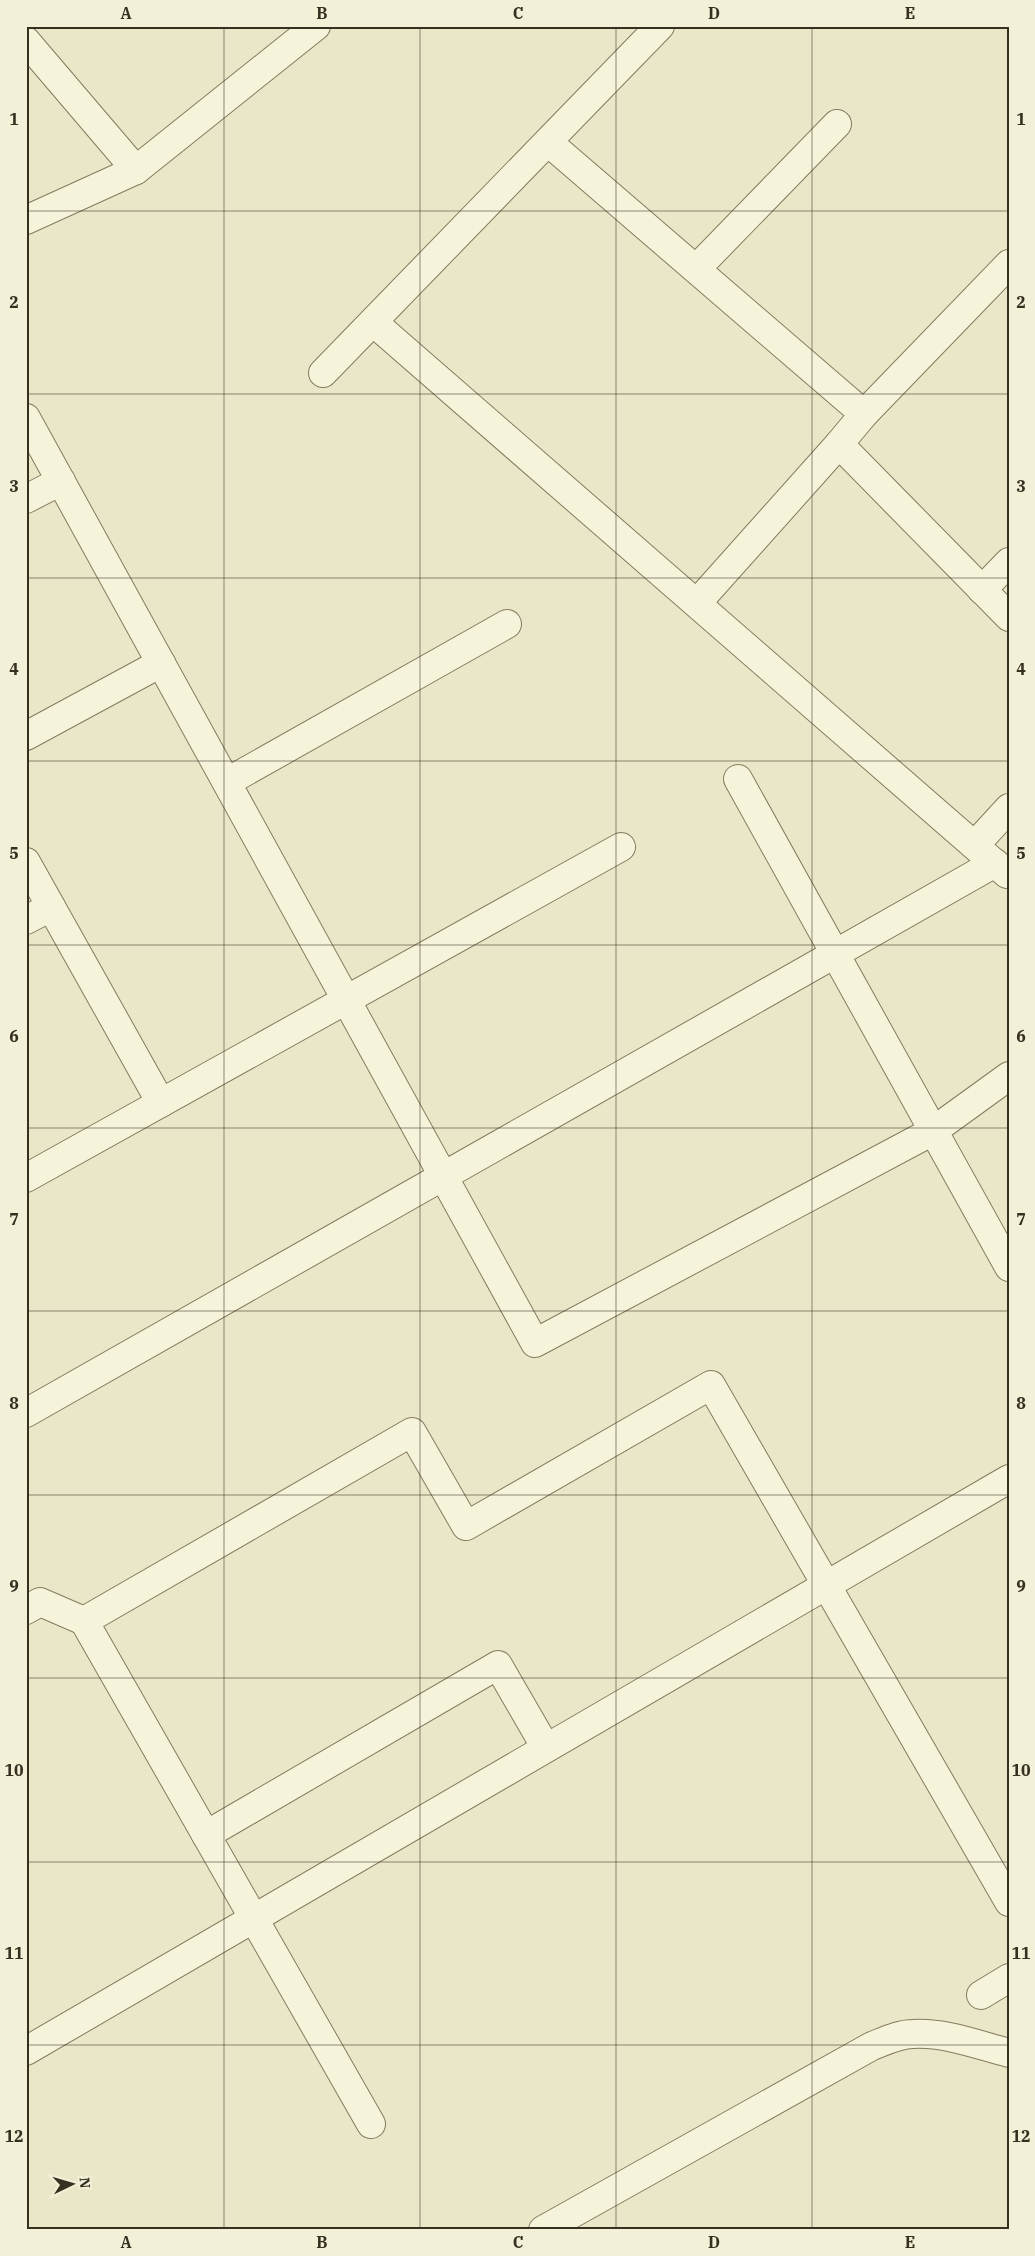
<svg xmlns="http://www.w3.org/2000/svg" width="1035" height="2256" font-family="'IBM Plex Serif',serif">
<rect width="100%" height="100%" fill="#eae7c8"/>
<g fill="none" stroke-linecap="round" stroke-linejoin="round">
<g stroke="#847b5f" stroke-width="30">
<g id="minor">
<path d="M26,41L136,170"/>
<path d="M548,142L864,414L839,444L1009,617"/>
<path d="M26,220L136,170L316,26"/>
<path d="M696,269L837,124"/>
<path d="M373,322L1007,874"/>
<path d="M323,373L660,26"/>
<path d="M864,414L1009,264"/>
<path d="M26,418L535,1343L933,1131L1009,1076"/>
<path d="M26,499L61,481"/>
<path d="M982,590L1009,562"/>
<path d="M697,603L839,444"/>
<path d="M26,736L161,663"/>
<path d="M738,779L1009,1267"/>
<path d="M227,782L507,624"/>
<path d="M975,845L1009,808"/>
<path d="M26,862L161,1103"/>
<path d="M26,920L51,907"/>
<path d="M26,1178L621,847"/>
<path d="M26,1413L995,863"/>
<path d="M26,1610L40,1602L84,1621"/>
<path d="M206,1835L498,1665L546,1748"/>
<path d="M981,1995L1009,1978"/>
<path d="M26,2051L1009,1479"/>
<path d="M371,2124L84,1621L412,1432L466,1526L711,1385L1009,1902"/>
<path d="M543,2230L872,2046C885,2041 899,2034 913,2034C945,2032 978,2045 1009,2053"/>
</g>
</g>
<use href="#minor" stroke="#f6f3db" stroke-width="28"/>
</g>
<path fill="none" stroke="#363021" stroke-width="1" stroke-opacity="0.55" d="M224,26V2230M420,26V2230M616,26V2230M812,26V2230M26,211H1009M26,394H1009M26,578H1009M26,761H1009M26,945H1009M26,1128H1009M26,1311H1009M26,1495H1009M26,1678H1009M26,1862H1009M26,2045H1009"/>
<rect width="1035" height="2256" fill="none" stroke="#f2f0d7" stroke-width="55"/>
<g transform="translate(72 2184) rotate(85)" stroke="#f2f0d7" stroke-width="4" paint-order="stroke">
<path d="M0-4L9 19L0 12L-9 19Z" fill="#363021"/>
<text y="-8" font-size="14" font-weight="bold" text-anchor="middle" fill="#363021">N</text>
</g>
<rect x="28" y="28" width="980" height="2200" fill="none" stroke="#363021" stroke-width="2"/>
<g font-size="16" text-anchor="middle" font-weight="bold" fill="#363021">
<text x="126" y="19">A</text>
<text x="322" y="19">B</text>
<text x="518" y="19">C</text>
<text x="714" y="19">D</text>
<text x="910" y="19">E</text>
<text x="14" y="125">1</text>
<text x="1021" y="125">1</text>
<text x="14" y="308">2</text>
<text x="1021" y="308">2</text>
<text x="14" y="492">3</text>
<text x="1021" y="492">3</text>
<text x="14" y="675">4</text>
<text x="1021" y="675">4</text>
<text x="14" y="859">5</text>
<text x="1021" y="859">5</text>
<text x="14" y="1042">6</text>
<text x="1021" y="1042">6</text>
<text x="14" y="1225">7</text>
<text x="1021" y="1225">7</text>
<text x="14" y="1409">8</text>
<text x="1021" y="1409">8</text>
<text x="14" y="1592">9</text>
<text x="1021" y="1592">9</text>
<text x="14" y="1776">10</text>
<text x="1021" y="1776">10</text>
<text x="14" y="1959">11</text>
<text x="1021" y="1959">11</text>
<text x="14" y="2142">12</text>
<text x="1021" y="2142">12</text>
<text x="126" y="2248">A</text>
<text x="322" y="2248">B</text>
<text x="518" y="2248">C</text>
<text x="714" y="2248">D</text>
<text x="910" y="2248">E</text>
</g>
</svg>
